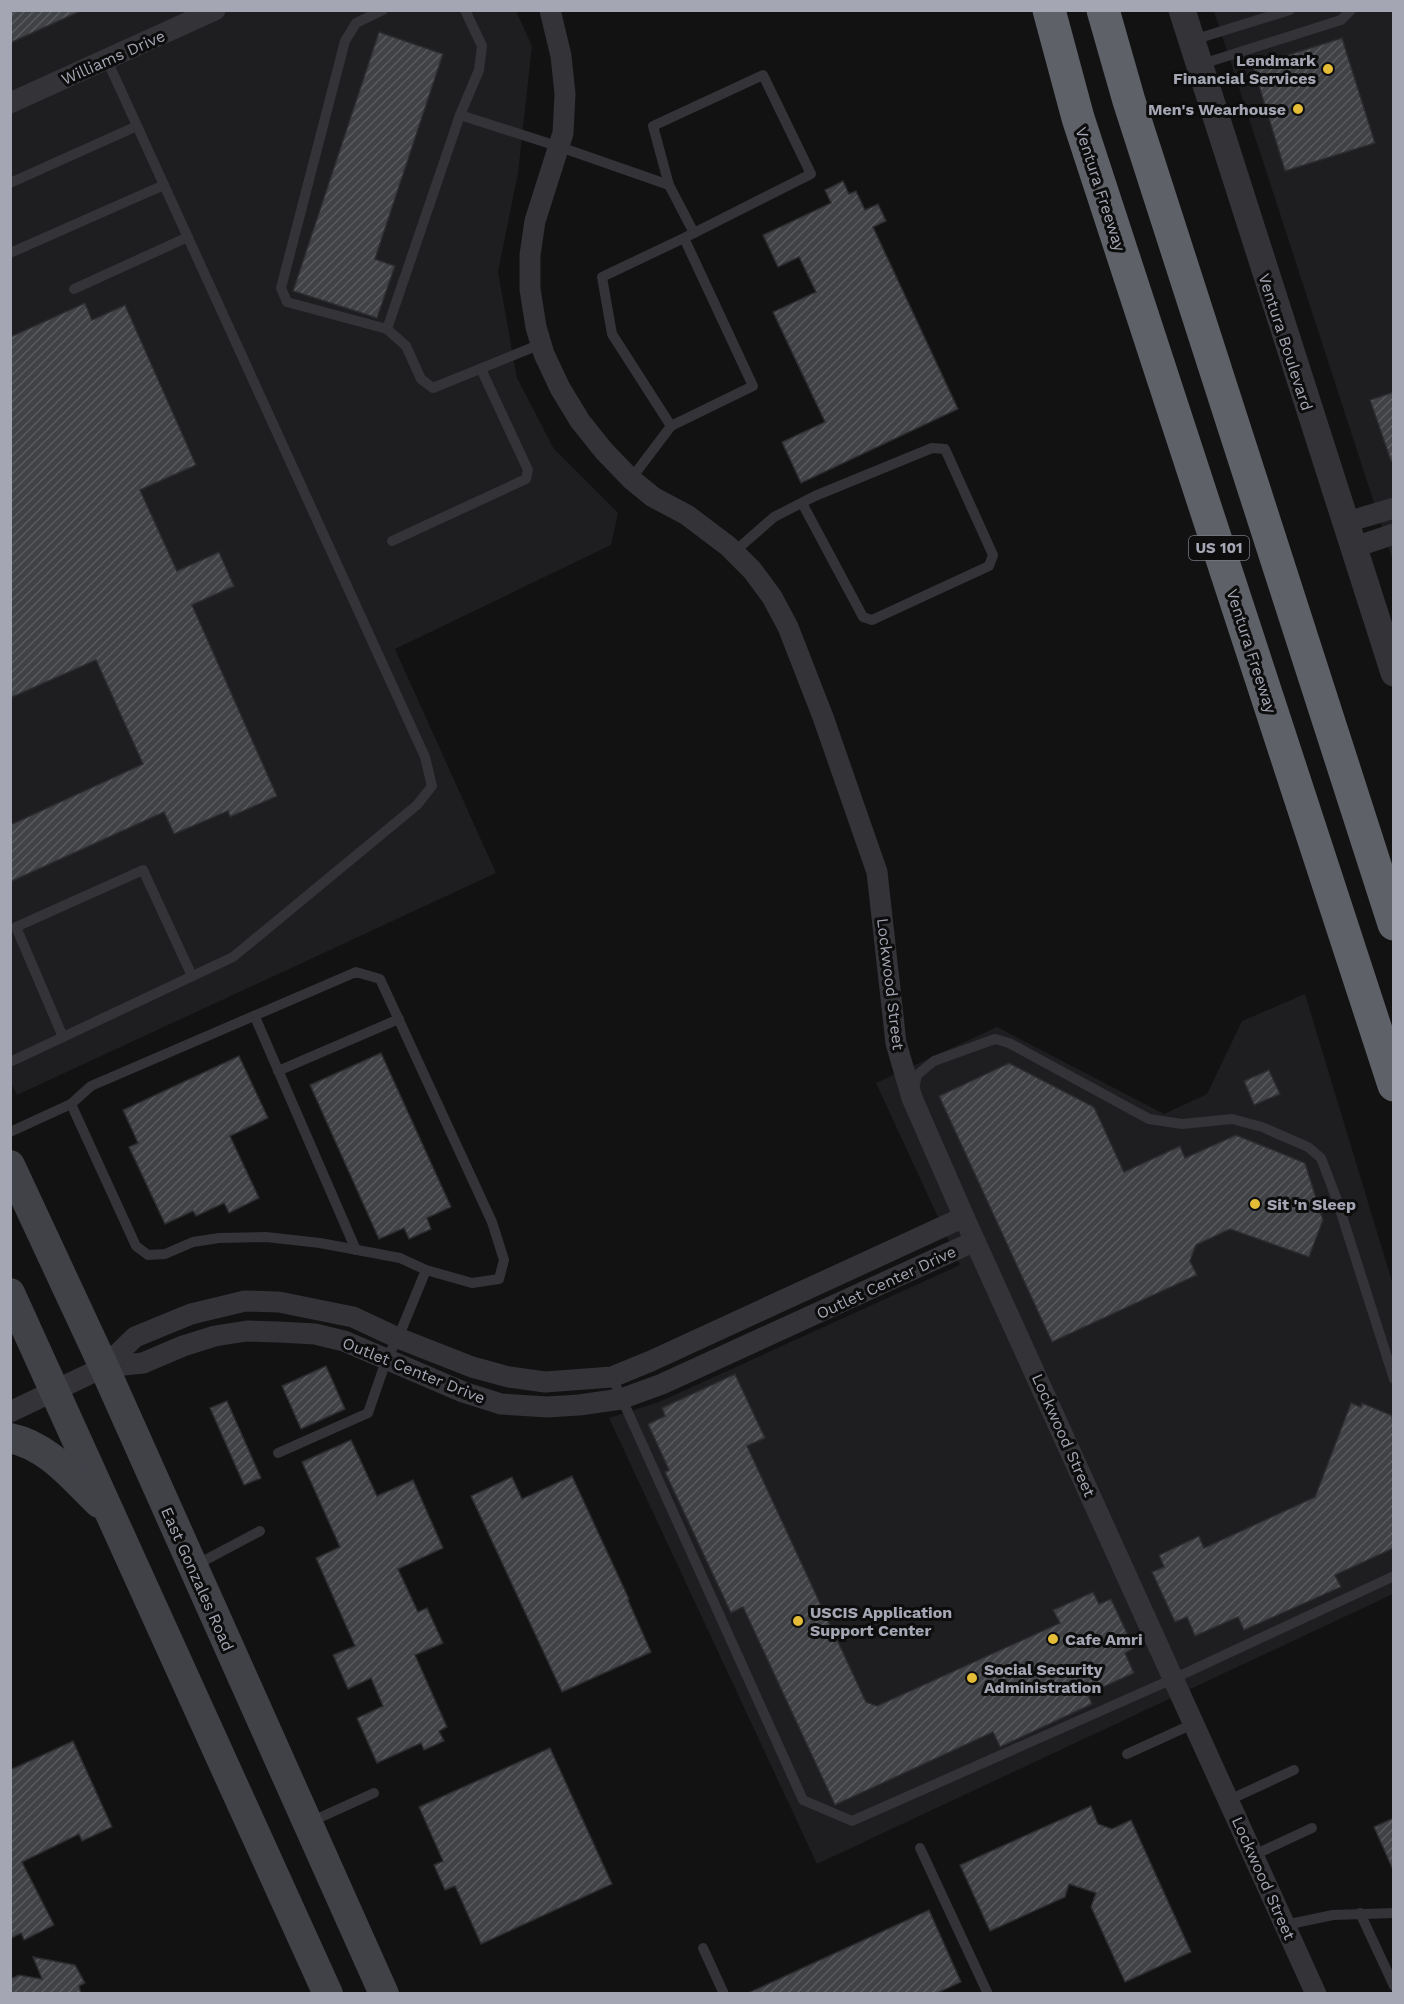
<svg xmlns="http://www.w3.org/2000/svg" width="1404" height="2004" font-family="'Work Sans',sans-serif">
<defs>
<pattern id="building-hatch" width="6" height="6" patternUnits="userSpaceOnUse" patternTransform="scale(1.5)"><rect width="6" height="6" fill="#414246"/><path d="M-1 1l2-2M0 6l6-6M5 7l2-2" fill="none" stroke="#595a5e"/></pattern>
</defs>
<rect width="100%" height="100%" fill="#121213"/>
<g fill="#1e1e20">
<path d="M10,11H516L532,46L518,173L498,272L517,378L554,449L618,513L611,545L395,649L496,873L17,1095L10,1081Z"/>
<path d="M1214,11H1393V561Z"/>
<path d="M1305,994L1393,1285V1594L817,1864L609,1418L659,1402L960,1265L876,1083L997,1027L1164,1114L1207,1094L1242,1021Z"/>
</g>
<g fill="url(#building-hatch)" stroke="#2c2c2f" stroke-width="1.5">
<path d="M10,10H83L10,43Z"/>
<path d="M379,32L443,54L375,259L395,266L377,318L293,291Z"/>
<path d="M1342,38L1375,143L1285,171L1253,66Z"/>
<path d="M843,181L849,194L856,191L865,210L878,204L886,221L873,227L958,409L801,483L782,442L825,422L773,312L816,292L799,257L778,267L763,235L831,203L825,190Z"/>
<path d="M85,303L92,320L125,305L196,465L140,490L177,571L219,552L234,586L192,605L277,796L230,817L228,811L174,834L164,812L10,882V825L143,764L96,660L10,698V337Z"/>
<path d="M1394,392V460L1391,461L1370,400Z"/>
<path d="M381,1053L451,1207L427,1218L431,1229L409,1239L404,1228L379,1239L310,1085Z"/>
<path d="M239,1056L268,1118L230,1136L259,1198L229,1213L224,1203L196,1216L193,1211L165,1224L129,1147L138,1143L123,1110Z"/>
<path d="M1009,1063L1094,1107L1124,1172L1180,1146L1185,1158L1236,1135L1305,1163L1323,1220L1309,1257L1230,1229L1196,1245L1190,1261L1197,1275L1052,1342L939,1096Z"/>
<path d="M1269,1070L1280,1094L1254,1105L1244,1081Z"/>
<path d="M326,1366L345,1409L301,1429L282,1386Z"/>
<path d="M735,1374L765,1438L747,1446L866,1702L877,1706L1060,1623L1053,1610L1093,1592L1099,1604L1111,1599L1134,1648L1125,1653L1134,1673L1088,1694L1092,1704L1000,1747L993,1732L835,1805L743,1607L731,1613L665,1472L669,1470L648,1424L665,1416L662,1408Z"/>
<path d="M227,1401L261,1478L244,1485L210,1408Z"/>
<path d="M1351,1403L1361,1407L1362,1403L1391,1415L1394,1422V1548L1335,1575L1341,1587L1244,1630L1238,1617L1195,1636L1187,1617L1175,1622L1152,1572L1164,1567L1159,1555L1199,1536L1204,1548L1315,1497Z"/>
<path d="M351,1440L377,1496L413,1480L443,1548L398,1569L418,1612L427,1608L443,1643L415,1655L447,1727L439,1731L444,1741L424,1750L421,1743L377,1763L357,1718L383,1706L371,1678L348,1689L333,1655L355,1646L316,1558L340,1547L302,1462Z"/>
<path d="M572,1476L629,1599L628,1600L651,1652L562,1692L471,1496L512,1477L522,1499Z"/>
<path d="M73,1741L112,1827L82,1841L79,1834L22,1862L54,1925L24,1940L21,1933L10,1939V1770Z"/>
<path d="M550,1748L612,1884L481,1944L455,1886L445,1890L434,1865L443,1861L419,1807Z"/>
<path d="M1091,1806L1098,1824L1112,1829L1131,1820L1191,1952L1125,1982L1091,1907L1096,1893L1069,1884L1065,1897L990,1931L960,1865Z"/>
<path d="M1394,1818V1872L1374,1827Z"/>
<path d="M929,1910L961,1982L935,1994H746Z"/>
<path d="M33,1957L75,1965L85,1983L79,1986L81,1994H10V1979L19,1975L42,1979Z"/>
</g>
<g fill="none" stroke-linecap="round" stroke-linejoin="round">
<g stroke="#333338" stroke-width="10">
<path d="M383,10L356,23L345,41L281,288L287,302L387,329L460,115L479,70L482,46L465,10"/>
<path d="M1193,40L1290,10"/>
<path d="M1199,65L1341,20L1351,10"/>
<path d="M763,75L811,174L694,233L669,185L653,126Z"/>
<path d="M460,115L560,147L669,185"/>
<path d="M10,183L137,126"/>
<path d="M684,238L753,386L671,426L612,334L602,277L684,238L694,233"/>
<path d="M10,253L164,185"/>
<path d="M74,289L188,237"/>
<path d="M387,329L406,346L421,379L433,388L541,344"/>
<path d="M631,479L671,426"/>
<path d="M392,541L526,479L528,470L481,369"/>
<path d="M734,552L774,517L815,496L932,448L945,449L993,555L989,566L872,620L863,617L802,503"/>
<path d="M255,1017L356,1250"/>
<path d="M63,1037L16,927L143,870L192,976"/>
<path d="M10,1062L233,957L417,805L432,786L425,757L107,60"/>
<path d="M278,1071L399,1019"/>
<path d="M914,1089L917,1075L934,1061L995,1039L1009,1043L1149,1119L1182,1124L1232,1119L1262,1127L1308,1147L1321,1158L1337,1200L1394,1379"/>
<path d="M10,1132L71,1104"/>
<path d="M612,1377L803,1800L852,1821L1175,1678L1394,1576"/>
<path d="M278,1453L368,1413L387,1358L398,1338L426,1270L400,1258L320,1243L266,1237L219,1238L193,1242L165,1254L148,1255L136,1246L71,1104L91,1086L356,972L380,979L492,1222L504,1260L499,1279L472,1283L426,1270"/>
<path d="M196,1565L260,1531"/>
<path d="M1127,1754L1195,1723"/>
<path d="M1229,1800L1294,1770"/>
<path d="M308,1823L374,1793"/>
<path d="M920,1848L988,1994"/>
<path d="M1254,1855L1312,1828"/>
<path d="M1360,1913L1394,1986"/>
<path d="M1285,1925L1333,1915L1394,1913"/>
<path d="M703,1948L724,1994"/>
</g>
<g stroke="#333338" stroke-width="21">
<path d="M550,10L561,56L565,94L563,133L535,221L530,255V289L536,327L544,354L560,388L580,421L604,451L631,479L653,497L687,515L728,546L752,570L772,597L788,627L823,717L877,872L896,1043L912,1098L964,1217L1316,1994"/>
<path d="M10,103L215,10"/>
<path d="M1344,523L1394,508"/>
<path d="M1352,548L1394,534"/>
<path d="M104,1367L143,1363L183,1346L215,1336L247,1331L279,1332L315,1334L344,1341L463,1392L501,1404L547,1407L579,1405L621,1399L662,1384L975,1241"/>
<path d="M10,1412L104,1367L135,1337L191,1314L245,1301L279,1302L353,1317L398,1338L472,1367L509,1377L545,1382L612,1377L651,1361L964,1217"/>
</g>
<path stroke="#333338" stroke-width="27" d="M1182,10L1394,673"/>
<g stroke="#414248" stroke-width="30">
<path d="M10,1165L104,1367L384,1994"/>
<path d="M10,1293L328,1994"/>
<path d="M10,1438C48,1446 72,1477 99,1503"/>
</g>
<g stroke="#5f6169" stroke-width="33">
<path d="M1049,10L1078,118L1394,1085"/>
<path d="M1103,10L1129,101L1394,924"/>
</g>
</g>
<g fill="#e5bc38" stroke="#0d0d0e" stroke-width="2">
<circle cx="1328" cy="69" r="6"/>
<circle cx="1298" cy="109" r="6"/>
<circle cx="1255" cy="1204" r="6"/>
<circle cx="798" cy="1621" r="6"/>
<circle cx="1053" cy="1639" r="6"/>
<circle cx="972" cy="1678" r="6"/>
</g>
<g text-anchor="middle" stroke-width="6" stroke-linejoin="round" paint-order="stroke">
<rect fill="#0d0d0e" stroke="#777982" stroke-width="1.5" x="1189" y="536" width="60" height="24" rx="4.5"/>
<g font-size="15" font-weight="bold" fill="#a4a7b3">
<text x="1219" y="553">US 101</text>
</g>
<g font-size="16" fill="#a4a7b3" stroke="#0d0d0e">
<text transform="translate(113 57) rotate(-24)" y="6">Williams Drive</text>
<text transform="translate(1101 189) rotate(72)" y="6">Ventura Freeway</text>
<text transform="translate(1286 342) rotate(72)" y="6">Ventura Boulevard</text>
<text transform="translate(1252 651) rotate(72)" y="6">Ventura Freeway</text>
<text transform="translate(891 984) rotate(83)" y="6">Lockwood Street</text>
<text transform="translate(886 1282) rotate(-25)" y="6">Outlet Center Drive</text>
<text transform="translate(414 1370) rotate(22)" y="6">Outlet Center Drive</text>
<text transform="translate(1064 1435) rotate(66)" y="6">Lockwood Street</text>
<text transform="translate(198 1579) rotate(66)" y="6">East Gonzales Road</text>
<text transform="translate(1264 1878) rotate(66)" y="6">Lockwood Street</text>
</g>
<g font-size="16" font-weight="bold" fill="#a4a7b3" stroke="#0d0d0e" text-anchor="start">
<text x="1316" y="66" text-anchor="end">Lendmark<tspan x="1316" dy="18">Financial Services</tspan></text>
<text x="1286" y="115" text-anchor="end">Men's Wearhouse</text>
<text x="1267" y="1210">Sit 'n Sleep</text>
<text x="810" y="1618">USCIS Application<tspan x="810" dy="18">Support Center</tspan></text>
<text x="1065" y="1645">Cafe Amri</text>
<text x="984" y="1675">Social Security<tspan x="984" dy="18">Administration</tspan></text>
</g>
</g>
<rect width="1404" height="2004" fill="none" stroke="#a4a7b3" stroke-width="24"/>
</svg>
